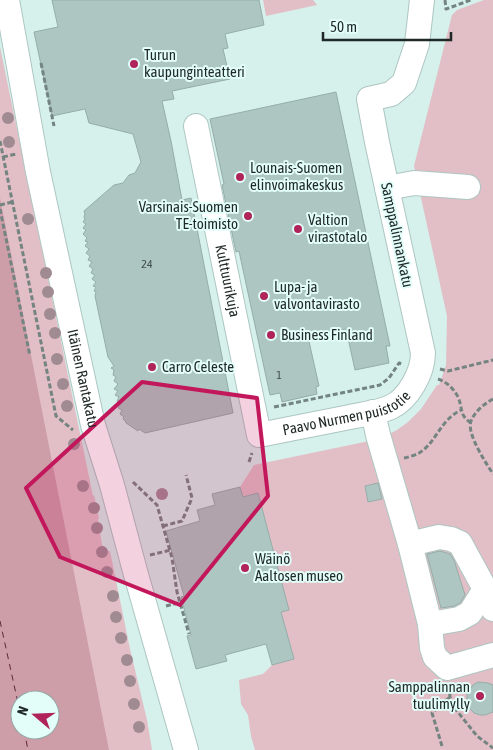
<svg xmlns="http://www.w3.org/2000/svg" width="493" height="750" font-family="'Asap Condensed',sans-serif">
<rect width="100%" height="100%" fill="#d6f0eb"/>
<g fill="#e2bfc6" fill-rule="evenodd">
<path d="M263,0H313L317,5L266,16Z"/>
<path d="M484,0H493V750H255L251,736L248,715L241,704L239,680L263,674L272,665L294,659L281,612L288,610L257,494L243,497L240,487L254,465L374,440L385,436L397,430L408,422L421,409L437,385H439L446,365L447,316L414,166L452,15L457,10Z"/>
<path d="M0,47L93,496L94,495L99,518L98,519L102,545L105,547L106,551H110L130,649L147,720L152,750H0ZM20,700H50V730H20Z"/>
</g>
<path fill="#cd9da8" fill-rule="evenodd" d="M0,198L109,750H0ZM20,700H50V730H20Z"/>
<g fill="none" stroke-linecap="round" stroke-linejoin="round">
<g stroke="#622739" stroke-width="1" stroke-dasharray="6 5" stroke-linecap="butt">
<path d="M0,621L20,712"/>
<path d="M24,730L28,750"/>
</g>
</g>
<g fill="#adc6c1" stroke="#95ada9">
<path d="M52,0H259L264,25L225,34L228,48L223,49L230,79L172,91L174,99L162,101L171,141L182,200L191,198L233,413L145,433L139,429L138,431L126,423V422L123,419L124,417L120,414L122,410L118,408L121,404L117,401L119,397L115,395L118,391L114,389L118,384L114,381L116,377L113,375L114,370L111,368L114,366L108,357L95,296L96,292L94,291L96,287L93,286L96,282L92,279L95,275L91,273L93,269L89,266L92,262L88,260L90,256L86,253L89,249L85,246L88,242L85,241L87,238L83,234L86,230L83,228L86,224L83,222L85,219L84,217L85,214L84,211L114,185L123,183L129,175L135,173L141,162L133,134L89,123L85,109L52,116L34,32L58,27Z"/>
<path d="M336,92L390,346H386L389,363L355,370L346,329L308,337L319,386L316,387L317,394L282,402L280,393L270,395L239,251L236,252L222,185L224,184L210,119Z"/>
<path d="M378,483L382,499L368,502L365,486Z"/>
<path d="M240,487L243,497L258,493L289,610L281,612L294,659L272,665L266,644L225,655L227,661L196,669L187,636L191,635L181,597L184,596L166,531L200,521L197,510L215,505L212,494Z"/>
<path d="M440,551L450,554L454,560L465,595L460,603L454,606L441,608L427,554Z"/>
<path d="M478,682L488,683L493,685V712L485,715H480L474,713L470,709L467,704V693L473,685Z"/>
</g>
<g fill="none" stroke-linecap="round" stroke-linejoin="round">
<g stroke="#adc6c2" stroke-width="26">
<g id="minor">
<path id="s1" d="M7,0L38,172L93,425L112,485L135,571L186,750"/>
<path id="s2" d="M196,126L259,435C289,429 319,423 350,417C363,414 378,413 391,407C408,399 423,373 423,353L377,142L369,99L391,94L404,83L417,44L422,0"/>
<path d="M387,188L414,183L468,187"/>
<path d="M373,412L378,435L410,544L430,624L432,648L435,657L447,668L493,655"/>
<path d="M410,544L439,537L451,539L460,543L485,589L493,609"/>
<path d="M430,624L459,619L470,613L485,589"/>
</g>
</g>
<g stroke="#738481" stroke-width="3" stroke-dasharray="5 2.5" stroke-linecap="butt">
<path d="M445,0L446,9L471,0"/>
<path d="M41,63L54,126"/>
<path d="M0,141L56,416L73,430"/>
<path d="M3,157L16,154"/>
<path d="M0,205L12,202"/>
<path d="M0,209L30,356"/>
<path d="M440,369L448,371L493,360"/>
<path d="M438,379C447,382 454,389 458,397C463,408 459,415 470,422"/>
<path d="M493,399C484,404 475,411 471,421C466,433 486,463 493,474"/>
<path d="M274,407L380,385L389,378L399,363L402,364"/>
<path d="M404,458C409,457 415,455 419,453C437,442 439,421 461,410"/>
<path d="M249,462L252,453"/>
<path d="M133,482L157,505L172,558L177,592L189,634"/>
<path d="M163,526L182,521L192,498L186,475"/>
<path d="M150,555L171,550"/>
<path d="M166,606L182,602"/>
<path d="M449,686L450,697L453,706L477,736L493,748"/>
<path d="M442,746L432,713L450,697"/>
</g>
<use href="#minor" stroke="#fff" stroke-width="24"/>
</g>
<g fill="#a18b93">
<circle cx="8" cy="118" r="6"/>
<circle cx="9" cy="142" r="6"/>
<circle cx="28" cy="219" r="6"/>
<circle cx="46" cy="273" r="6"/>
<circle cx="48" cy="292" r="6"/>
<circle cx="50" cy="314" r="6"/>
<circle cx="55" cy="333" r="6"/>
<circle cx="57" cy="359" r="6"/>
<circle cx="63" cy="384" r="6"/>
<circle cx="67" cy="406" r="6"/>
<circle cx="74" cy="444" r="6"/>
<circle cx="83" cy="486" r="6"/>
<circle cx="162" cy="494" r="6"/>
<circle cx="94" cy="508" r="6"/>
<circle cx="97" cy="528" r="6"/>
<circle cx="102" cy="552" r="6"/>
<circle cx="107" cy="572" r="6"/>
<circle cx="113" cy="596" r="6"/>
<circle cx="116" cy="617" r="6"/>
<circle cx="121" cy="638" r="6"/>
<circle cx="127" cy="660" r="6"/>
<circle cx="130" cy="681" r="6"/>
<circle cx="134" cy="704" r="6"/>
<circle cx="139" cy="727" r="6"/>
</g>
<path fill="#c2185b" fill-opacity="0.2" stroke="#c2185b" stroke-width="4" stroke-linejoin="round" d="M142,382L257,398L268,496L180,605L60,557L26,488Z"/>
<g fill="#b1245b" stroke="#e3fef9" stroke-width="2">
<circle cx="134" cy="64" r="5"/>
<circle cx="240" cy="177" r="5"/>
<circle cx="248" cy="216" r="5"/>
<circle cx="298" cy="229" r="5"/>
<circle cx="264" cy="296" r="5"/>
<circle cx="271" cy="335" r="5"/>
<circle cx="152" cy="367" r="5"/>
<circle cx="245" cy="568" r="5"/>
<circle cx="480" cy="696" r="5"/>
</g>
<g text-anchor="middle" stroke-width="4" stroke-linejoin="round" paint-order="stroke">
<g font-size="12" fill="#42504d">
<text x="147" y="268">24</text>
<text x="279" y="379">1</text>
</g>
<g font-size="15" fill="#1e2826" stroke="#e3fef9" text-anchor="start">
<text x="144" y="60">Turun<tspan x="144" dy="17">kaupunginteatteri</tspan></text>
<text x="250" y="173">Lounais-Suomen<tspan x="250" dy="17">elinvoimakeskus</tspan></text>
<text x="238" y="212" text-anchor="end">Varsinais-Suomen<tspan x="238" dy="17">TE-toimisto</tspan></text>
<text x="308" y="225">Valtion<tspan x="308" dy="17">virastotalo</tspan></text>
<text x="274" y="292">Lupa- ja<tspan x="274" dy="17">valvontavirasto</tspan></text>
<text x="281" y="340">Business Finland</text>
<text x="162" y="372">Carro Celeste</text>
<text x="255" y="564">Wäinö<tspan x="255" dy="17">Aaltosen museo</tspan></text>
<text x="470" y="692" text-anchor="end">Samppalinnan<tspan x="470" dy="17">tuulimylly</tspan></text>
</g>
<g font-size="15" fill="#1e2826" stroke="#e3fef9">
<text transform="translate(397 235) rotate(78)" y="5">Samppalinnankatu</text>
<text dy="5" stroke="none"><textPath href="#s2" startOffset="158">Kulttuurikuja</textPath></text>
<text dy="5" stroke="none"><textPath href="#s1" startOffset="386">Itäinen Rantakatu</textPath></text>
<text dy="5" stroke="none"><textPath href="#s2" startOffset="406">Paavo Nurmen puistotie</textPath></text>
</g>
</g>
<g transform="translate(35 715) rotate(289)"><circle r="24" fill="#e3fef9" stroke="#94a8a5"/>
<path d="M0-4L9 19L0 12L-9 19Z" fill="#b1245b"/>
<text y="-8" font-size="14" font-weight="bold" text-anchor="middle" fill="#1e2826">N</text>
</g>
<path d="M323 32v8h128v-8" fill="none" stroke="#1e2826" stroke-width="2.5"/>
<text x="330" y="32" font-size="15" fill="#1e2826" stroke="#e3fef9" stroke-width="4" paint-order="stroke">50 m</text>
</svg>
